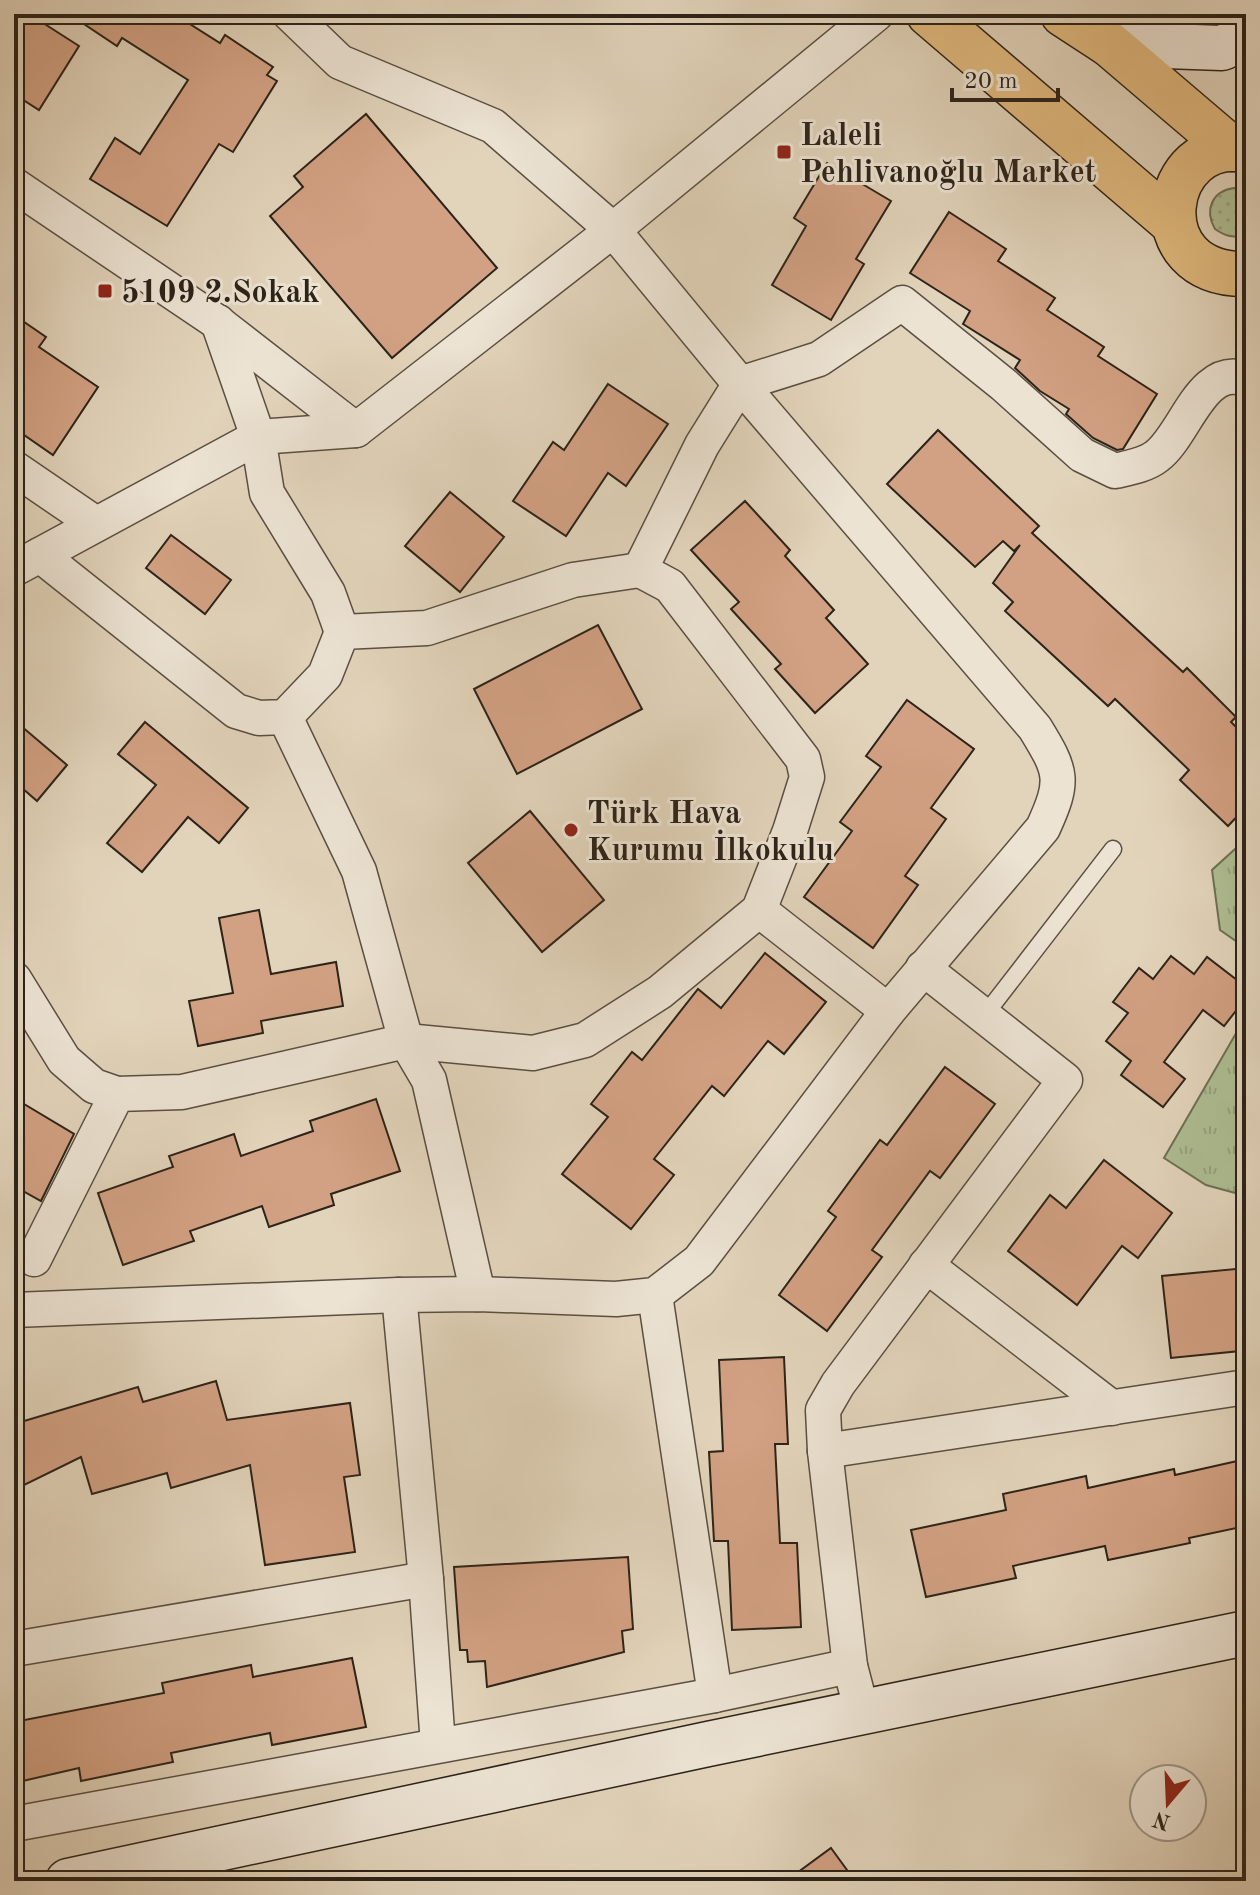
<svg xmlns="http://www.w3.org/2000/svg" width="1260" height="1895" font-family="'Old Standard TT',serif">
<defs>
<pattern id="grass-dots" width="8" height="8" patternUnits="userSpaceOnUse" patternTransform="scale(2)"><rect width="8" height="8" fill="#aebe93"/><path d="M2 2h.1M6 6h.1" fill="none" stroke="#96a37e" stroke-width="1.8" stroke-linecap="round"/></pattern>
<pattern id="park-tufts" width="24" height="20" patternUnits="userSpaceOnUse" patternTransform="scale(2)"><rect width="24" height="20" fill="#aebe93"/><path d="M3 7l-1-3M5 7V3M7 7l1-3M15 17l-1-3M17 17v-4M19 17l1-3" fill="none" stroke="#96a37e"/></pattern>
</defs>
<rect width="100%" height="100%" fill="#e2d4bb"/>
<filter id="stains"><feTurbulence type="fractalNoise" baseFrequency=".0025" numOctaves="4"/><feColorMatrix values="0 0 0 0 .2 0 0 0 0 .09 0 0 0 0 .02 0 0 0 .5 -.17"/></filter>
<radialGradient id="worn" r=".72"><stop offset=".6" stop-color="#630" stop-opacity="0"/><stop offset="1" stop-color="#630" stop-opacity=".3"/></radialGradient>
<path fill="url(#grass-dots)" stroke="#6d7056" stroke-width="2" d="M1234,188L1246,192V234C1234,239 1225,236 1215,229C1204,210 1212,191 1234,188Z"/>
<g fill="url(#park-tufts)" stroke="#6d7056" stroke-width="2">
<path d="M1246,839V948L1220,930L1212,870Z"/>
<path d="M1246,1016V1196L1206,1185L1164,1158Z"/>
</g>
<g fill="#d2a183" stroke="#2c2319" stroke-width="2">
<path d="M14,14H29L79,46L39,110L14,94Z"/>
<path d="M69,14H174L220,43L225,35L273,67L267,75L277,81L233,152L219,144L167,226L90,179L115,138L140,154L188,80L122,38L117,46Z"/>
<path d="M366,114L497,268L392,358L270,216L303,187L294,176Z"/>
<path d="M827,163L891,201L856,259L864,264L831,320L772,285L806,226L794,218Z"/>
<path d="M949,212L1006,249L998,261L1055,298L1047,310L1104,347L1098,356L1157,394L1123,449L1117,450L1093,438L1066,414L1069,409L1040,391L1015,368L1020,360L963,324L970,311L910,273Z"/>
<path d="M14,315L46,337L39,347L98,387L53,455L14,428Z"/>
<path d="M608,384L668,424L626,486L608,473L566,536L513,501L553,442L564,450Z"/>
<path d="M938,430L1039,526L1032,533L1183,672L1187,668L1236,717L1231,722L1246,737V807L1228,826L1180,780L1189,770L1115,699L1108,706L1005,611L1013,602L993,583L1020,545L1014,551L1003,541L975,567L887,484Z"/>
<path d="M450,492L504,537L460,592L405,546Z"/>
<path d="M745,501L790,550L785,556L834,610L826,618L868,664L815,713L775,669L781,664L731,609L739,602L691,550Z"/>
<path d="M171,535L231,580L205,614L146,568Z"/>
<path d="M598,625L642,709L517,774L474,689Z"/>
<path d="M907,700L974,749L931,808L946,819L905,876L918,885L873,948L804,897L852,831L840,822L881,767L866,756Z"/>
<path d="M14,720L67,765L37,801L14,781Z"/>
<path d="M145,722L248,808L219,843L188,817L142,872L107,843L156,785L118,754Z"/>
<path d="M530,811L604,900L542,952L468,863Z"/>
<path d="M259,910L271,974L336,962L343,1006L261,1021L263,1033L198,1046L189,1001L233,993L219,918Z"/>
<path d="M765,953L826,1002L784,1054L768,1041L724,1096L712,1086L654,1159L674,1175L631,1229L562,1174L608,1117L591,1104L632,1052L642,1060L698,989L721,1008Z"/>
<path d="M1171,956L1194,974L1207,957L1246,987V998L1224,1026L1203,1010L1164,1062L1185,1079L1163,1107L1121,1075L1131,1061L1106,1041L1128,1013L1113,1002L1139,968L1153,979Z"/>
<path d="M945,1067L995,1104L940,1178L930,1171L872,1250L882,1257L827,1331L779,1295L836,1217L828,1211L880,1140L887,1145Z"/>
<path d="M14,1098L74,1134L41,1201L14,1186Z"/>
<path d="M376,1099L400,1171L331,1194L334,1205L269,1227L262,1206L190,1231L194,1241L123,1265L98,1193L173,1167L169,1156L234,1134L241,1156L313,1131L310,1121Z"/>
<path d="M1104,1160L1172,1213L1138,1258L1122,1246L1077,1305L1008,1251L1050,1195L1066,1208Z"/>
<path d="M1246,1268V1340L1239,1341L1240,1351L1171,1358L1162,1276Z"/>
<path d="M784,1357L788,1444H775L780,1543H797L801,1627L732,1630L728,1541H714L709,1452L723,1451L719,1360Z"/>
<path d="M216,1381L227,1420L350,1403L360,1475L344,1477L355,1552L265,1565L250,1465L171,1488L167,1473L92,1494L81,1457L14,1490V1424L138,1387L143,1402Z"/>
<path d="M1246,1459V1526L1189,1538L1190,1543L1108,1560L1105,1546L1013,1566L1016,1578L926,1597L911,1530L1006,1510L1003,1494L1086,1476L1088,1488L1174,1469L1175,1475Z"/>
<path d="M628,1557L633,1629L622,1631L624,1652L487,1687L485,1661L468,1662L467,1650H460L454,1567Z"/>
<path d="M352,1658L366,1727L272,1745L270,1733L171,1753L173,1762L81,1781L79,1768L14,1783V1722L164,1693L162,1683L251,1665L253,1677Z"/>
<path d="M831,1848L855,1881H786Z"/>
</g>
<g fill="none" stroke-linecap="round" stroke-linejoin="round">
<g stroke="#5a4f42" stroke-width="19">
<path id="lane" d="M984,1016L1113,849"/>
</g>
<g stroke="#5a4f42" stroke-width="37">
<g id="street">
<path d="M14,185L217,322L356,430"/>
<path d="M218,322L258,437L267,493L328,593L342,632"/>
<path d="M14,468L96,524"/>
<path d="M40,555L236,711L259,718L285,717L325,675L342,632L427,628L573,580L640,570"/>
<path d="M14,569L258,437L356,430L613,230L876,14"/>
<path d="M285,717L359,871L406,1041L429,1080L478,1294"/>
<path d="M759,910L888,1011"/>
<path d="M14,979L64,1060L94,1086L117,1094"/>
<path d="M34,1259L117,1094L182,1092L406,1041L533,1053L585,1040L660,992L759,910L790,831L807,777L803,759L670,586L640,570L702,445L740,384L819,359L902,303L1004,385L1082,455L1115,471C1128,468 1146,465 1157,456C1186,434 1201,363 1246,379"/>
<path d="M926,1265L1112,1408"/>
<path d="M399,1295L426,1579L438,1745"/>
<path d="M655,1295L715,1695"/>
<path d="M14,1310L399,1295L478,1294L616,1299L655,1295L699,1261L888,1011L1043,828C1065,780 1062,772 1035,728L740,384L613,230L493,126L340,62L290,14"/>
<path d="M825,1451L1246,1387"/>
<path d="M14,1649L426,1579"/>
<path d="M862,1712L850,1666L825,1451L823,1410L838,1384L1065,1080L923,968"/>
<path d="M14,1824L715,1695L850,1666"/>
</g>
</g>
<g stroke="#2c2319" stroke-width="47">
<g id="secondary">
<path d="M1109,44L1222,48L1246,37"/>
<path d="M68,1881L708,1744L1246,1633"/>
</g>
</g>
<g stroke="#2c2319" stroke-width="47">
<g id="primary">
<path d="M929,14L1174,224"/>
<path d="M1063,14L1109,44L1232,149"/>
<path d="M1246,150C1160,135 1139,276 1246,274"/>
</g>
</g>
<use href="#lane" stroke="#ece3d3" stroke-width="16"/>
<use href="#street" stroke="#ece3d3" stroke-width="34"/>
<use href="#secondary" stroke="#ece3d3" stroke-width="44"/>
<use href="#primary" stroke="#e1ba7e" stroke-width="44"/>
</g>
<g fill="#8f2418" stroke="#ece3d3" stroke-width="3">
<rect x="776" y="144" width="16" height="16" rx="4"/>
<rect x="97" y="283" width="16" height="16" rx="4"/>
<circle cx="571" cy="830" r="8"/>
</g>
<g text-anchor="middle" stroke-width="6" stroke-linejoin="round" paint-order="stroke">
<g font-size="32" font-weight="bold" fill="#2c2319" stroke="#ece3d3" text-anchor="start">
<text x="800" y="145">Laleli<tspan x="800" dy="37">Pehlivanoğlu Market</tspan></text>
<text x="121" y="302">5109 2.Sokak</text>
<text x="587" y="823">Türk Hava<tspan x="587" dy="37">Kurumu İlkokulu</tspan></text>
</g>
</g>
<rect width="1260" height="1895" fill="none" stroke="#e2d4bb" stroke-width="48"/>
<rect x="16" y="16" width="1228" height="1863" fill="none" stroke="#2c2319" stroke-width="4"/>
<rect x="24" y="24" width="1212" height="1847" fill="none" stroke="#2c2319" stroke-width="2"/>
<g transform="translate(1168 1803) rotate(199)"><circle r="38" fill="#ece3d3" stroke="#9f9689" stroke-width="2"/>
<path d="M0-6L14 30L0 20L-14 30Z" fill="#8f2418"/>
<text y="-12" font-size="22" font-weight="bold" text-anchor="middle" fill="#2c2319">N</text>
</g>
<path d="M952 88v12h106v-12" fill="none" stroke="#2c2319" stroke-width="4"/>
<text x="964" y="88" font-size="24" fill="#2c2319" stroke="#ece3d3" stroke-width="6" paint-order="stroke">20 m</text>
<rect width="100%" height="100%" filter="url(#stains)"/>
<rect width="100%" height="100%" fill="url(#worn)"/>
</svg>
